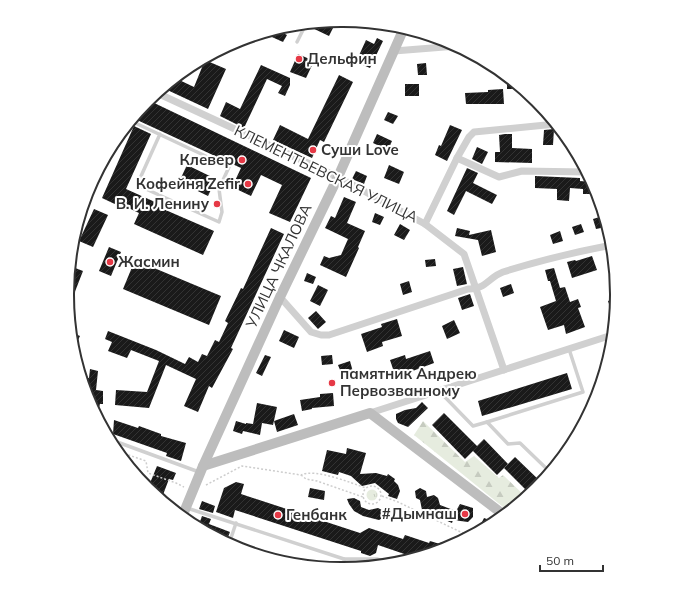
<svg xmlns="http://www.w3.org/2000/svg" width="684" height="589" font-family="Mulish,sans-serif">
<defs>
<pattern id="grass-tufts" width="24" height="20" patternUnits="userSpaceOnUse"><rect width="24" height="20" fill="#e6ecdf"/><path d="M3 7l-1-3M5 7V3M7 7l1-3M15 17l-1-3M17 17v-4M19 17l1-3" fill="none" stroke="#c6cbc0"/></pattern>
<pattern id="forest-firs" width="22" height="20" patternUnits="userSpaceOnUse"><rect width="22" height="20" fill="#e6ecdf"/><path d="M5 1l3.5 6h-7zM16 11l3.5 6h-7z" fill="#c6cbc0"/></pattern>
<pattern id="building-hatch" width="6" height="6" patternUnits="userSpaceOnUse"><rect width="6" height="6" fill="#1a1a1a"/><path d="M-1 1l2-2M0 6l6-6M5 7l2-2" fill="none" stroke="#333"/></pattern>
</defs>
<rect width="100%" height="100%" fill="#fff"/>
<circle fill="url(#grass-tufts)" cx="372" cy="495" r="5.5"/>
<path fill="url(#forest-firs)" d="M423,421L465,462L474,456L499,478L503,475L526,497L508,511L414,435Z"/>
<g fill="url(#building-hatch)">
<path d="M322,22H325L334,26L329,36L308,26L309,23Z"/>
<path d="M275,29L287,35L283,42L263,33Z"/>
<path d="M377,38L383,41L370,68L356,62L366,40L374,44Z"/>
<path d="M298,54L314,61L306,78L290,72Z"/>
<path d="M205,60L226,69L208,109L163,88L175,78L194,87Z"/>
<path d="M426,63L427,75H418L417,64Z"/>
<path d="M261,65L290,78V85L285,96L278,93L282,86L267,79L244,128L220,116L226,102L240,109Z"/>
<path d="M339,75L353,82L324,142L320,140L312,158L273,140L280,125L308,139Z"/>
<path d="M507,77L514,82L523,89H507Z"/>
<rect x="405" y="84" width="14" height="12"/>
<path d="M503,89L504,104H466L465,93L488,92V90Z"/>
<path d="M148,100L311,178L290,222L269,213L282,185L261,175L251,196L232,187L241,168L137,120L143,107Z"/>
<path d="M388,112L398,116L393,124L384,120Z"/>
<path d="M450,125L462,130L447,161L435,155L439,145L441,146Z"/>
<path d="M134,126L151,134L126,189L155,202L154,205L214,231L203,255L134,224L139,213L120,204L119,206L102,198Z"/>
<path d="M554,129L553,145H543L544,130Z"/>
<path d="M377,134L392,141L388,150L373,143Z"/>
<path d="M505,134H512V148L532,149V163L495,162V152H500L499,135Z"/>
<path d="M477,147L488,152L482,164L472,159Z"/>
<path d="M187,165L216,179L208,196L179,182Z"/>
<path d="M389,165L404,172L399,184L384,178Z"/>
<path d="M467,168L478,173L473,183L497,195L492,204L466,191L454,215L447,211Z"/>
<path d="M356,171L367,176L364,184L352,179Z"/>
<path d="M535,176L580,178V181L591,182L593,185V194H583V189L570,188L569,201L557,200V189L535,188Z"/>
<path d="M344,197L356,202L347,223L365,231L358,247L359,248L346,277L320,265L324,256L329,258L341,255L348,239L325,228L331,216L335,218Z"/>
<path d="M94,209L108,215L93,247L79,241Z"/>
<path d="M375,213L384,217L380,225L372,222Z"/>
<path d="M603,216L606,227L596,229L593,219Z"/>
<path d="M400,224L410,230L404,240L394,235Z"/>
<path d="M581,224L584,232L575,235L572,227Z"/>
<path d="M271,228L284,234L231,348L233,349L212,388L209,386L198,412L184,406L196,379L166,365L149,408L115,405L116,390L147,392L159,361L131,350L127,358L108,351L112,342L105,339L108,331L156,350L185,364L189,357L198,362L202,354L207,356L215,340L219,342L228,323L225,321L241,288L243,289Z"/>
<path d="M457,228L470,231L469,235L491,230L496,252L482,256L478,240L455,236Z"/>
<path d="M560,231L563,241L553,244L550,235Z"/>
<path d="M109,247L121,252L111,276L99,271Z"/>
<path d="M592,256L597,270L572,278L567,262L575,260L576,261Z"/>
<path d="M435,259L436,266L426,267L425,260Z"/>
<path d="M135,260L221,296L209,325L123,289Z"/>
<path d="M70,266L83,271L69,307L68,294Z"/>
<path d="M463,267L467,284L457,286L453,269Z"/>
<path d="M554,268L560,288L565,287L570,302L578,299L581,307L578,308L585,327L566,334L564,325L548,330L540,307L556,301L550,281H548L545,270Z"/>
<path d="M307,273L316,277L313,284L304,281Z"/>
<path d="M409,281L412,292L403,295L400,284Z"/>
<path d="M511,284L514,293L503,297L500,288Z"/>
<path d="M318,285L328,290L320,306L310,301Z"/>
<path d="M470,294L474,306L462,310L458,298Z"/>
<path d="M616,298L614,319L608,301Z"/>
<path d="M316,311L326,322L318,329L308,318Z"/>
<path d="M397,319L402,336L382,342L383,346L367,352L361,334L382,327L381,324Z"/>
<path d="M454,320L460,333L447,339L442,326Z"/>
<path d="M284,330L299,337L294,348L279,341Z"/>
<path d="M71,332L80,336L73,350V348Z"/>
<path d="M430,351L434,363L410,372L411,374L396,378L390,360L405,355L406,359Z"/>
<path d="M265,355L271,357L262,376L256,373Z"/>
<path d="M332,355L333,364L322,365L321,356Z"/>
<path d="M350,361L353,372L342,375L338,365Z"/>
<path d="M90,369L98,371L96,390L103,391V404H100L97,415L88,399L82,378H89Z"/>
<path d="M567,373L572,389L482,416L478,401Z"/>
<path d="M333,393L334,406L312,408V409L302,411L300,400L320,397V394Z"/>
<path d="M422,402L428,408L408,427L398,423L396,419V414L405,410L416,408Z"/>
<path d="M257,403L277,407L273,425L262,423L260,435L243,431L242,434L233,431L236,421L246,424V423L253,424Z"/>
<path d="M444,413L477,446L484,439L508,464L497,475L473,451L465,459L432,425Z"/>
<path d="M294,414L298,425L277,432L274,421Z"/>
<path d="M114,420L138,428L139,426L161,434V436L186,443L181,461L166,456L167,453L113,434Z"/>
<path d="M347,448L366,453L360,474L376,473L387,476L388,474L395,479L394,481L398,485L400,491L397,499L388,496L389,494L375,483L362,486L351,476L339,472L338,475L322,471L327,450L346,454Z"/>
<path d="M515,457L541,482L530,494L504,468Z"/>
<path d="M157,466L176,473L173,480L169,479L161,500L148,488Z"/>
<path d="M236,482L244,484L241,494L360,533L369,528L403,539L405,535L429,543L430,541L440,544L441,542L452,546L416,558L378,545L376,553L370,556L361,553V551L235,510L233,518L216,512L224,488Z"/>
<path d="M310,488L325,491L324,500L308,497Z"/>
<path d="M420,488L426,491L427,497L434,495L438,498L440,505L456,511L460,504L473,508V517L468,522L453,520L452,523L422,510L420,500L416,498L415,491Z"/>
<path d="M354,498L360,501L361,507L369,510L378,508L390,514L379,520L363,516L354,511L349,504L347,499Z"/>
<path d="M202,501L215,506L213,513L199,509Z"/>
<path d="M202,516L211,519L209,524L230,532L226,542L198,527Z"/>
<path d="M484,518L495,522L477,532Z"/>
</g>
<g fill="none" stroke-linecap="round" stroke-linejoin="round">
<g stroke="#cdcdcd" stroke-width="1.5" stroke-dasharray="2 2" stroke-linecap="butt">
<path d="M387,24L394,28"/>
<path d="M117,451L146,461L148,473L176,483L184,487"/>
<path d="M301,475L306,479L317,481L363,497"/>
<path d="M206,485L242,466L301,475C315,468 351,483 366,488"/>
<circle cx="372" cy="495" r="9"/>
<path d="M382,496L398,502L469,536"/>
</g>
<g stroke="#d0d0d0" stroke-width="3.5">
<path d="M297,42L306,24"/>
<path d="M131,121L229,167L219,189L222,212L219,222L137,185L160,134"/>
<path d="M439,391L473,426L487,422L508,444L520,443L550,472"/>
<path d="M487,422L583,392L569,349"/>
<path d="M109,439L199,472"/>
<path d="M187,508L344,559L345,569"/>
<path d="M229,544L236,523"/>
<path d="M344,559H377L393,564"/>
</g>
<g stroke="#d0d0d0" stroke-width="7">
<path d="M394,51L457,46"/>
<path d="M157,93L338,177L425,224L464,254L504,370"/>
<path d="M457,158L499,177L522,171L586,172"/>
<path d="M425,224L457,158L469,137L474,132L556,124"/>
<path d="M280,297L311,332L321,335H329L468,289C485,290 489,277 503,272C538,261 575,252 612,245"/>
<path d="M370,413L612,335"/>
</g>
<g stroke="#bdbdbd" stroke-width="10">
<path d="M203,466L370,413L504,515"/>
<path d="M182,517L203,466L280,297L338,177L404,28"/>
</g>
</g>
<g fill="#e63946" stroke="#fff" stroke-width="1.5">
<circle cx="299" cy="59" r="4"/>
<circle cx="313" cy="150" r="4"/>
<circle cx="242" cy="160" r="4"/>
<circle cx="248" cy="184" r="4"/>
<circle cx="217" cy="204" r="4"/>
<circle cx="110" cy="262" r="4"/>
<circle cx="332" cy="383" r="4"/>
<circle cx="465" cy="514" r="4"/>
<circle cx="278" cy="515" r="4"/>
</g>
<g text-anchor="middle" stroke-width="4" stroke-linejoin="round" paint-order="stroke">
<g font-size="15" font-weight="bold" fill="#333" stroke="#fff" text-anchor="start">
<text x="307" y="64">Дельфин</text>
<text x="321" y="155">Суши Love</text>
<text x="234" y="165" text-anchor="end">Клевер</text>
<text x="240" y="189" text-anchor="end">Кофейня Zefir</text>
<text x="209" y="209" text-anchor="end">В. И. Ленину</text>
<text x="118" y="267">Жасмин</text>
<text x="340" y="379">памятник Андрею<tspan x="340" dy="17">Первозванному</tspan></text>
<text x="457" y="519" text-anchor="end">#Дымнаш</text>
<text x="286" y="520">Генбанк</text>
</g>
<g font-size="15" fill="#333" stroke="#fff">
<text transform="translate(326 174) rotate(26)" y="5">КЛЕМЕНТЬЕВСКАЯ УЛИЦА</text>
<text transform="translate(279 266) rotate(-65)" y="5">УЛИЦА ЧКАЛОВА</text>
</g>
</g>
<path d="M0 0H684V589H0ZM341 27H343A267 267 0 0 1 610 294V295A267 267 0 0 1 343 562H341A267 267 0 0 1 74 295V294A267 267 0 0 1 341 27Z" fill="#fff" fill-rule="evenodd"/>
<path fill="none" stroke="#333" stroke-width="2" d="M341 27H343A267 267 0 0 1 610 294V295A267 267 0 0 1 343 562H341A267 267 0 0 1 74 295V294A267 267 0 0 1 341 27Z"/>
<path d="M540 565v6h63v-6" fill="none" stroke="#333333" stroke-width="2"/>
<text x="546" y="565" font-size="12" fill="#333333" stroke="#ffffff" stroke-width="3" paint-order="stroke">50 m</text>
</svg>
